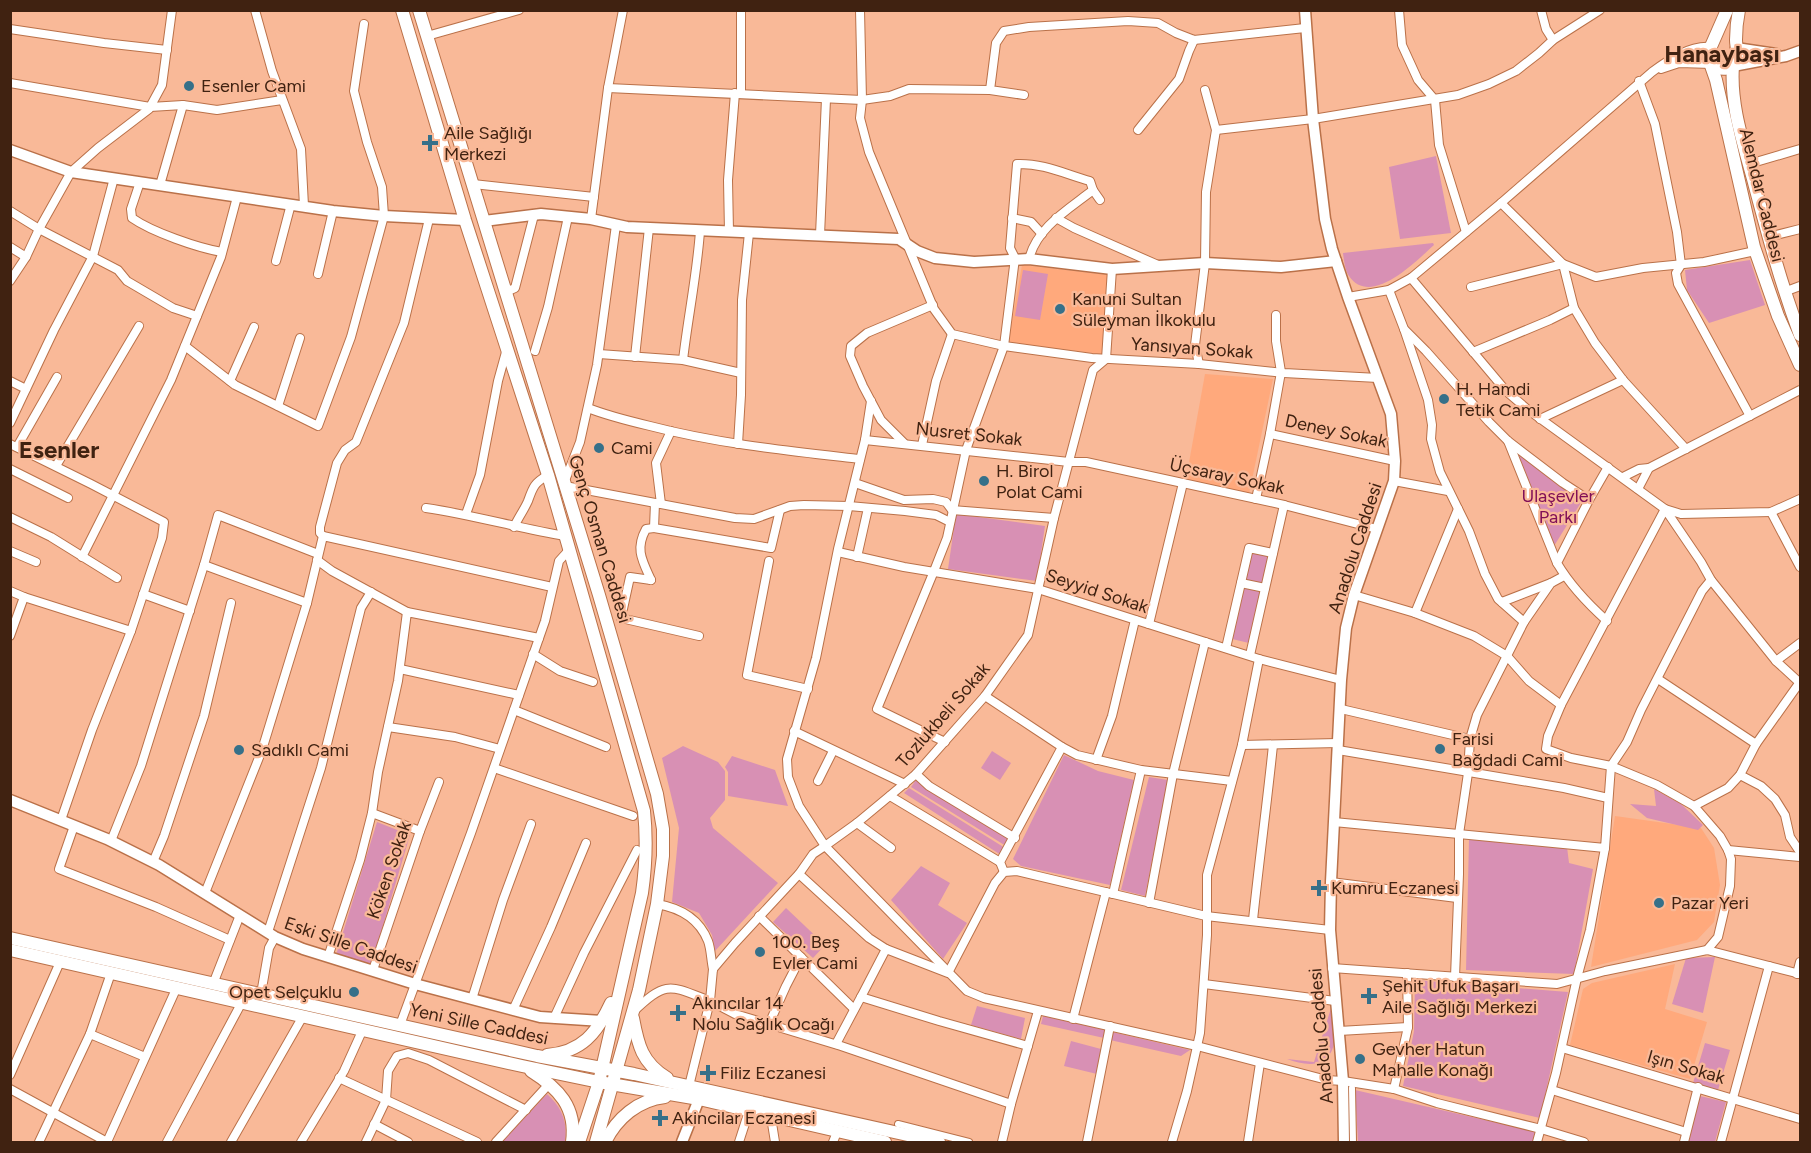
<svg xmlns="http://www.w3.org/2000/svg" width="1811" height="1153" font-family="Figtree,sans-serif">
<rect width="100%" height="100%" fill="#f9b998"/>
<g fill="#ffa97c">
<path d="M1022,265L1108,275L1102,354L1008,343Z"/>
<path d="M1205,374L1273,379L1249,494L1186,479Z"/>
<path d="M1615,816L1701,828L1714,848L1720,885L1714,922L1697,940L1591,967Z"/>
<path d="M1675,964L1665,1009L1707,1022L1690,1079L1570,1045L1583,989L1592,983Z"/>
</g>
<g fill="#d890b4">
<path d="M1436,156L1451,233L1400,239L1389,167Z"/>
<path d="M1433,243L1434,245C1416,261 1371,308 1349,276C1345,270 1344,261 1343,253Z"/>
<path d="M1750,260L1765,305L1709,323L1687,290L1685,270Z"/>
<path d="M1023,270L1048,274L1040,320L1015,316Z"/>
<path d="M1517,453L1582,501L1554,546Z"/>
<path d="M956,514L1045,526L1037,581L948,569Z"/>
<path d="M1250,552L1269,556L1249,643L1232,639Z"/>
<path d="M683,746L718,762L725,771V800L710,818L713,828L778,883L715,951L712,935L699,913L672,902L679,828L662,758Z"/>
<path d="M992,751L1011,763L1000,780L981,768Z"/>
<path d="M1064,755L1098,771L1134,780L1110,885L1021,866L1013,859Z"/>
<path d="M732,756L775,770L788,806L728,796V772L725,767Z"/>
<path d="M1149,777L1168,780L1145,896L1121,890Z"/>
<path d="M916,780L1011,839L1006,846L911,787Z"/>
<path d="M909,788L1005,848L1001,855L904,793Z"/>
<path d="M1654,789L1681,804L1703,825L1698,830L1647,818L1630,804L1656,806Z"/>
<path d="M377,822L410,835L371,966L336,955Z"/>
<path d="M1469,839L1567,847L1569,863L1593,869L1574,974L1466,970Z"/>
<path d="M921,866L950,883L938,905L967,923L943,959L891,900Z"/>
<path d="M786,908L825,945L813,958L773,922Z"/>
<path d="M1715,957L1703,1013L1672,1004L1686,958Z"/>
<path d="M1415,980L1568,992L1540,1118L1403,1086L1414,1031Z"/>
<path d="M1332,1005C1332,1016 1336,1034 1334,1044C1328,1069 1306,1066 1287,1059L1314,1062Z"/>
<path d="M977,1006L1025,1018L1021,1039L971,1025Z"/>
<path d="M1043,1016L1105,1030L1104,1038L1041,1024Z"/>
<path d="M1112,1032L1190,1050L1181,1056L1110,1040Z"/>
<path d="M1071,1041L1101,1049L1097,1074L1064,1066Z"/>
<path d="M1705,1043L1730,1050L1718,1090L1693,1083Z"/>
<path d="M1355,1090L1537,1132L1534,1142H1358Z"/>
<path d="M547,1094C562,1107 568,1123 565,1142H502Z"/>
<path d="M1700,1096L1726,1102L1715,1142H1688Z"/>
</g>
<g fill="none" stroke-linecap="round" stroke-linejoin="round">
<g stroke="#ba7149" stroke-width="8">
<g id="pedestrian">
<path d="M1352,1088L1353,1142"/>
<path d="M898,1124L969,1142"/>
</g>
</g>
<g stroke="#ba7149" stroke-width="10">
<g id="minor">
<path d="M255,10L272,71L301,149L304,206"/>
<path d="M860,10L862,100L860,118L869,152L934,309L952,334L1004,346L1092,358L1199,364L1284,373L1378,378"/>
<path d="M1399,10L1402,45L1418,80L1435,100L1439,145L1466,232"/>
<path d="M1541,10L1546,29L1553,40"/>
<path d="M10,29L104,43L167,50"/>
<path d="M427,36L519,10"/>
<path d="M1661,69L1679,63L1712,64"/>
<path d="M1639,81L1655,124L1677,232L1681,265L1676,273L1678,284L1750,416"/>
<path d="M10,83L150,107L183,105L217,110L282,100"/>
<path d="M608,88L862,100L890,96L909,89L990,90"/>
<path d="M741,94V10"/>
<path d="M1024,95L990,90L996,43L1004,31L1029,27L1128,21L1158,23L1176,33L1194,40L1305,28"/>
<path d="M1138,130L1179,79L1189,51L1194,40"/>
<path d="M1216,130L1313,119L1458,95L1489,84L1516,71L1539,53L1553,40L1600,10"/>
<path d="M1749,164L1800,149"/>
<path d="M140,182L131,209L132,218C152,232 198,248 222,252"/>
<path d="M473,184L594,197"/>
<path d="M160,185L183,105"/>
<path d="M1501,203L1563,264L1574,308L1595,343L1623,380L1686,449"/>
<path d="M10,211L39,229L118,270L127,281L173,308L197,316"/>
<path d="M1012,218L1031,222L1042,234"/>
<path d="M1056,218L1074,228L1158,265"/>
<path d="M591,219L608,88L623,10"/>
<path d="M729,232L728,180L735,93"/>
<path d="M820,235L826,99"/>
<path d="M1768,237L1800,229"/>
<path d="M10,247L26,257"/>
<path d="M1029,259C1037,227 1069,209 1093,190"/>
<path d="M276,261L291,204"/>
<path d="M318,274L333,211"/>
<path d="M1411,278L1501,203L1652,72C1668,60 1690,45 1711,47"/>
<path d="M10,281L26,257L39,229L71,172L98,148L149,109L162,85L172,10"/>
<path d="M1471,287L1563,264L1596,277L1643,268L1704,262L1755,251"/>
<path d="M1389,290L1404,329L1426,351L1489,422L1508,441L1563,483L1589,500"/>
<path d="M506,292L515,288L534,215"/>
<path d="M1784,292L1800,286"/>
<path d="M1348,297L1389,290L1411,278L1506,391L1527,409L1665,509L1681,514L1771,512L1800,499"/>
<path d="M1404,329L1428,400L1432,425L1431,439L1440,472L1469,531L1485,574L1498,599L1524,622"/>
<path d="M185,346L235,385L318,426L351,337L384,216L382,187L367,142L354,91L364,24"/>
<path d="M535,351L548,307L568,217"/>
<path d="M1473,352L1550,320L1574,308"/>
<path d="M599,354L683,360L741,373"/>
<path d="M635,357L649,228"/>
<path d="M683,360C688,317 697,274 700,231"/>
<path d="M1199,364L1195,345L1205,263L1206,192L1216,130L1205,90"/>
<path d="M10,381L26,389"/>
<path d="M230,381L254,327"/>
<path d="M871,401L865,440L838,549L816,658L787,759L788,777L799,806L825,846L857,823L916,774L985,696L1028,635L1054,518L1093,370L1106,359L1112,269"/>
<path d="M278,406L300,338"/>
<path d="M588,408C608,416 629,421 650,426C719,444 790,451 860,459"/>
<path d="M1540,419L1623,380"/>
<path d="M10,423L54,330L93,256L114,178"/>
<path d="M1270,434L1395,461"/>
<path d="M865,440L1069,462H1086L1284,505L1377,529"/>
<path d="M1508,441L1557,563"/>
<path d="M904,443L881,420L863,386L850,356L851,346L867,333L933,305"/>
<path d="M10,444L91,484L164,522L162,538L131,631L92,730L61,820"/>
<path d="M738,444L741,395L742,300L749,233"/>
<path d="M922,445L936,381L952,334"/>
<path d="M17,447L57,377"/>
<path d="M56,466L139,326"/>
<path d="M10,469L68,498"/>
<path d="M1623,477L1639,469L1649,468"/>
<path d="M1394,481L1448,491"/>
<path d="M564,483L580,442L597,365L616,225"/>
<path d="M855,483L904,500L933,499L946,502L952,510L1054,518"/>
<path d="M565,486L735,518L754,519L790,506L804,505L849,506L905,511L936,515L950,522"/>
<path d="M1638,489L1649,468L1800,390"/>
<path d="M1256,499L1270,434L1281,372L1276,341V315"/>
<path d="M655,503L654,528L771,548L780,510"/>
<path d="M661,504L656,463L671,431"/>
<path d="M426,508C473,515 518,528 565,536"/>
<path d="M1771,512L1800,567"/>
<path d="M466,514L480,475L498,381L506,352"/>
<path d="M10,517L51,537L117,578"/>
<path d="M514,527C518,518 524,510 528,501C533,487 534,483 548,475"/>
<path d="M323,536L320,533V527L337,463L345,450L356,442L404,323L429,219"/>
<path d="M10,551L36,562"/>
<path d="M838,552L904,567L1038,589L1259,659L1341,680"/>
<path d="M82,557L171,380L221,257L237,197"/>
<path d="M857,557L868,508"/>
<path d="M317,560L332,571L407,612"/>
<path d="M769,561L747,675L808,689"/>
<path d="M204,565L307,603"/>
<path d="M651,580L630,577L621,618L699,636"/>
<path d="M651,580C642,560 635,549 646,529L654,528"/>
<path d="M1241,583L1265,588"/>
<path d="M10,591L24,597L131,631"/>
<path d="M143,594L190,611"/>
<path d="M1354,595L1415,613L1474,636L1507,656L1529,681L1561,705L1548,736L1546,749L1571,758L1611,766L1657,785L1694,806L1720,836L1728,850L1731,859L1730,886L1718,937L1707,950"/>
<path d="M1502,602L1551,583"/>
<path d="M1415,613L1458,509"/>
<path d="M1607,621C1588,604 1570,585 1557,563L1589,500L1608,467"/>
<path d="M1149,624L1183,483"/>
<path d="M10,636L24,597"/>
<path d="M1226,648L1249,548L1273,553"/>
<path d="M533,654L560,671L593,682"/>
<path d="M1250,655L1284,505"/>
<path d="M1776,661L1800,643"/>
<path d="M400,669L519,695"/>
<path d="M1658,679L1756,744"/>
<path d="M985,696L1062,747L1000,862L1004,872"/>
<path d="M1561,705L1665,509L1701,562L1711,580L1776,661L1800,683"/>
<path d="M1341,709L1470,739"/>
<path d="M514,710L606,747"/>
<path d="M388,727L455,737L500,749"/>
<path d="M794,731L905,784"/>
<path d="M945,742L877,709L934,571L947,538L966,450L1004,346L1015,258L1010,248L1017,164C1043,163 1065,174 1090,181L1093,190L1100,200"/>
<path d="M1242,745L1338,743"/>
<path d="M1062,747L1077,755L1141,770L1232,781"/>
<path d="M1338,750L1564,788L1608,798"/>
<path d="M1096,760L1112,716L1135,620"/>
<path d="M494,768L633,816"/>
<path d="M916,774L929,786L1015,838"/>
<path d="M1740,775L1761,786L1775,799L1785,815L1790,837L1800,852"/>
<path d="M818,781L833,751"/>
<path d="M890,796L1000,862"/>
<path d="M1694,806L1728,788L1740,775L1756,744L1800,682"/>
<path d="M372,813L420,831"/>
<path d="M1334,822L1605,848L1611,766L1627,742L1641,710L1702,591L1711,580"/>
<path d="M857,823L891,848"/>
<path d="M74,826L59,869L156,907L230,940"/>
<path d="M111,841L141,766L204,565L218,515L318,554"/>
<path d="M1728,850L1800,857"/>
<path d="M153,862L164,836L204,716L231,603"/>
<path d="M799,874L869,938L886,949"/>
<path d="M1331,882L1457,898"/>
<path d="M205,893L262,750L307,603L323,536L552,587"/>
<path d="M1113,894L1141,770"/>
<path d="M1149,903L1173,774L1205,642"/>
<path d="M657,904C680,908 699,918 708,941C711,949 711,960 713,969"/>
<path d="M759,916L854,1009"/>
<path d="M1253,920C1259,862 1267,804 1273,745"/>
<path d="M268,932L321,768L361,608L371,592"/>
<path d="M328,957L360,860L372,813L378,772L398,681L407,612L539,638"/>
<path d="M1332,968L1557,984L1605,971L1707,950L1800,974"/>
<path d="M373,970L420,831L439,782"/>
<path d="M1797,974L1800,962"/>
<path d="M1455,977L1459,874V834L1468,773L1470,739L1477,715L1524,622L1551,583L1564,576"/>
<path d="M213,984L240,915"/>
<path d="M1204,984L1335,1001"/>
<path d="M261,994L269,948L275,937"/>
<path d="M472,999L503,900L531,824"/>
<path d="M513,1010L551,927L586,843"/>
<path d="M633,1012C667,980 669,985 710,1001L689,1086"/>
<path d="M554,1018L584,953L637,850"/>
<path d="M1073,1019L1106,892"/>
<path d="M769,1024L786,986L801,957"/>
<path d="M400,1025L471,833L545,621L559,561L569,550"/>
<path d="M1339,1031L1408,1027"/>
<path d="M90,1034L145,1057"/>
<path d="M836,1044L861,997"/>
<path d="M1028,1046L939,1021L861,997L886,949L948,973L995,883L1004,872L1017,871L1206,916L1330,930"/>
<path d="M1562,1048L1800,1119"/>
<path d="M10,1075L60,962"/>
<path d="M339,1078L477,1142"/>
<path d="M10,1089L107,1142"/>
<path d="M1394,1089L1408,1027L1407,973"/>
<path d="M1552,1090L1686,1132"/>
<path d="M1011,1104L841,1046L735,1014L710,1001L713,969L735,943L799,874L813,854L825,846L967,991L984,998L1197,1046L1327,1080L1343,1081L1394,1089L1437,1103L1541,1129L1584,1142"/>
<path d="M771,1117L775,1142"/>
<path d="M374,1124L408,1142"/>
<path d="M39,1142L90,1034L111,973"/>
<path d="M107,1142L177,987"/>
<path d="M167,1142L242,1002"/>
<path d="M231,1142L303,1016"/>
<path d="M301,1142L344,1071L363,1029"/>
<path d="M366,1142L386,1100L388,1071L397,1056L408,1053L429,1060L526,1110"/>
<path d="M496,1142L550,1083"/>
<path d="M739,1142L749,1111"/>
<path d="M833,1142L837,1132"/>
<path d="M1002,1142L1011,1104L1038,1011"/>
<path d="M1087,1142L1110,1026"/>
<path d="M1172,1142L1187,1091L1200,1033L1207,935V875L1242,745L1259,659"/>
<path d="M1248,1142L1260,1063"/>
<path d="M1537,1142L1556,1073L1577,978L1590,930L1605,848"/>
<path d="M1684,1142L1698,1087"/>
<path d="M1721,1142L1769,966"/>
</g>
</g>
<g stroke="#ba7149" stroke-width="13">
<g id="tertiary">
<path d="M1305,10L1313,119L1325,219L1332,249L1348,297L1391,414L1395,461L1394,481L1354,595L1346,628L1341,680L1331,882L1330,930L1343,1081L1344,1142"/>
<path d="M1736,48L1776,54"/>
<path d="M1733,66L1786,56L1800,51"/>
<path d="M10,150L71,172L333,211L384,216L465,220"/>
<path d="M484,221L541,214L591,219L627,227L899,239L917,251L935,258L974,262L1029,259L1112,269L1205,263L1281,267L1336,261"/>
<path d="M10,800L107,839L159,865L275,937L303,949L415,984L540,1017L602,1021"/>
<path d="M682,1142L699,1099"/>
</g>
</g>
<g stroke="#ba7149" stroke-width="14">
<g id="secondary">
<path d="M402,10L465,220L548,475L644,811C647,839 646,865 642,893L599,1082L579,1142"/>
<path d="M419,10L599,595L657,794L663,829V856L657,904L639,990L596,1142"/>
<path d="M1727,10L1709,51V60L1716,80L1754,247L1778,316L1800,365"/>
<path d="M1712,64C1720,71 1732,71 1736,60C1739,54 1736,47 1736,40C1736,30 1737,20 1739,10"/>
<path d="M1733,66C1730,104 1743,142 1753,179C1767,232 1781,284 1800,335"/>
<path d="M10,938L537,1056L634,1074L939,1142"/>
<path d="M10,950L522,1066L599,1082L699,1099L885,1142"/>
<path d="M633,1018C638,1045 642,1063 667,1078"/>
<path d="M547,1055C582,1052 597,1033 611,1003"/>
<path d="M531,1071C558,1088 577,1107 572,1142"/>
<path d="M605,1142C617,1118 638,1100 665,1097"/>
</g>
</g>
<use href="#pedestrian" stroke="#fff" stroke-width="6"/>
<use href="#minor" stroke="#fff" stroke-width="8"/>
<use href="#tertiary" stroke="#fff" stroke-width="10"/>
<use href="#secondary" stroke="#fff" stroke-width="12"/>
</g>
<g fill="#367089" stroke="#f9b998" stroke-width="2">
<circle cx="189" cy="86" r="6"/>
<path d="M427 134h6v6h6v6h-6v6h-6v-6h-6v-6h6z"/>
<circle cx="1060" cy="309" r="6"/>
<circle cx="1444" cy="399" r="6"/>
<circle cx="599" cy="448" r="6"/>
<circle cx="984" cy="481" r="6"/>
<circle cx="1440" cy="749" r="6"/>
<circle cx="239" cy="750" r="6"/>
<path d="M1316 879h6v6h6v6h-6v6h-6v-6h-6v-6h6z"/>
<circle cx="1659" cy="903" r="6"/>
<circle cx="760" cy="952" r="6"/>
<circle cx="354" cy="992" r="6"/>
<path d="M1366 987h6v6h6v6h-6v6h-6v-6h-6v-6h6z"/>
<path d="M675 1004h6v6h6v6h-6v6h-6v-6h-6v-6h6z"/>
<circle cx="1360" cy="1059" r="6"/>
<path d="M705 1064h6v6h6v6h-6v6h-6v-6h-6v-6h6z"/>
<path d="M657 1109h6v6h6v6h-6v6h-6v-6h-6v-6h6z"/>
</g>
<g text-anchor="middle" stroke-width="4.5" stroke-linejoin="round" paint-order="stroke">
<g font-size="18" fill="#402211" stroke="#f9b998" text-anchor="start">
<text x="201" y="92">Esenler Cami</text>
<text x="444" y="139">Aile Sağlığı<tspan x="444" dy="21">Merkezi</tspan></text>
<text x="1072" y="305">Kanuni Sultan<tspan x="1072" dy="21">Süleyman İlkokulu</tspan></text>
<text x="1456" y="395">H. Hamdi<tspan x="1456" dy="21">Tetik Cami</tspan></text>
<text x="611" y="454">Cami</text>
<text x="996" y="477">H. Birol<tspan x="996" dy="21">Polat Cami</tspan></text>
<text x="1452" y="745">Farisi<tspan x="1452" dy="21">Bağdadi Cami</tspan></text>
<text x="251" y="756">Sadıklı Cami</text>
<text x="1331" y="894">Kumru Eczanesi</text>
<text x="1671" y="909">Pazar Yeri</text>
<text x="772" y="948">100. Beş<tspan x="772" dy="21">Evler Cami</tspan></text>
<text x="1382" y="992">Şehit Ufuk Başarı<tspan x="1382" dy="21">Aile Sağlığı Merkezi</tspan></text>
<text x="342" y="998" text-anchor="end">Opet Selçuklu</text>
<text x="692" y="1009">Akıncılar 14<tspan x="692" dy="21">Nolu Sağlık Ocağı</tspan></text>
<text x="1372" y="1055">Gevher Hatun<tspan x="1372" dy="21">Mahalle Konağı</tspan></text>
<text x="720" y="1079">Filiz Eczanesi</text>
<text x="672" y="1124">Akincilar Eczanesi</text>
</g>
<g font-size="18" fill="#402211" stroke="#f9b998">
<text transform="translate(1762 195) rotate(76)" y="6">Alemdar Caddesi</text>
<text transform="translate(1192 348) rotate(4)" y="6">Yansıyan Sokak</text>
<text transform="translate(1336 431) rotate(12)" y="6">Deney Sokak</text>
<text transform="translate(969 434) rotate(6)" y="6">Nusret Sokak</text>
<text transform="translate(1227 476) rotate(12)" y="6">Üçsaray Sokak</text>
<text transform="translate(600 539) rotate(73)" y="6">Genç Osman Caddesi</text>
<text transform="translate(1355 548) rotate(-72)" y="6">Anadolu Caddesi</text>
<text transform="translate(1097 591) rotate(18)" y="6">Seyyid Sokak</text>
<text transform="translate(943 715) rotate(-49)" y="6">Tozlukbeli Sokak</text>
<text transform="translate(389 870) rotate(-71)" y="6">Köken Sokak</text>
<text transform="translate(351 945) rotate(19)" y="6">Eski Sille Caddesi</text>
<text transform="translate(479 1024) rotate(12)" y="6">Yeni Sille Caddesi</text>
<text transform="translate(1321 1036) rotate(-95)" y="6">Anadolu Caddesi</text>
<text transform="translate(1686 1067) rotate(16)" y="6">Işın Sokak</text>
</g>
<g font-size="18" fill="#800f57" stroke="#f9b998">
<text x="1558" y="502">Ulaşevler<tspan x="1558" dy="21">Parkı</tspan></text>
</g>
<g font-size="24" font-weight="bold" fill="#402211" stroke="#f9b998">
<text x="1722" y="62">Hanaybaşı</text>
<text x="59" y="458">Esenler</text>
</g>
</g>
<rect width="1811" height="1153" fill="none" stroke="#402211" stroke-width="24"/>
</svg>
